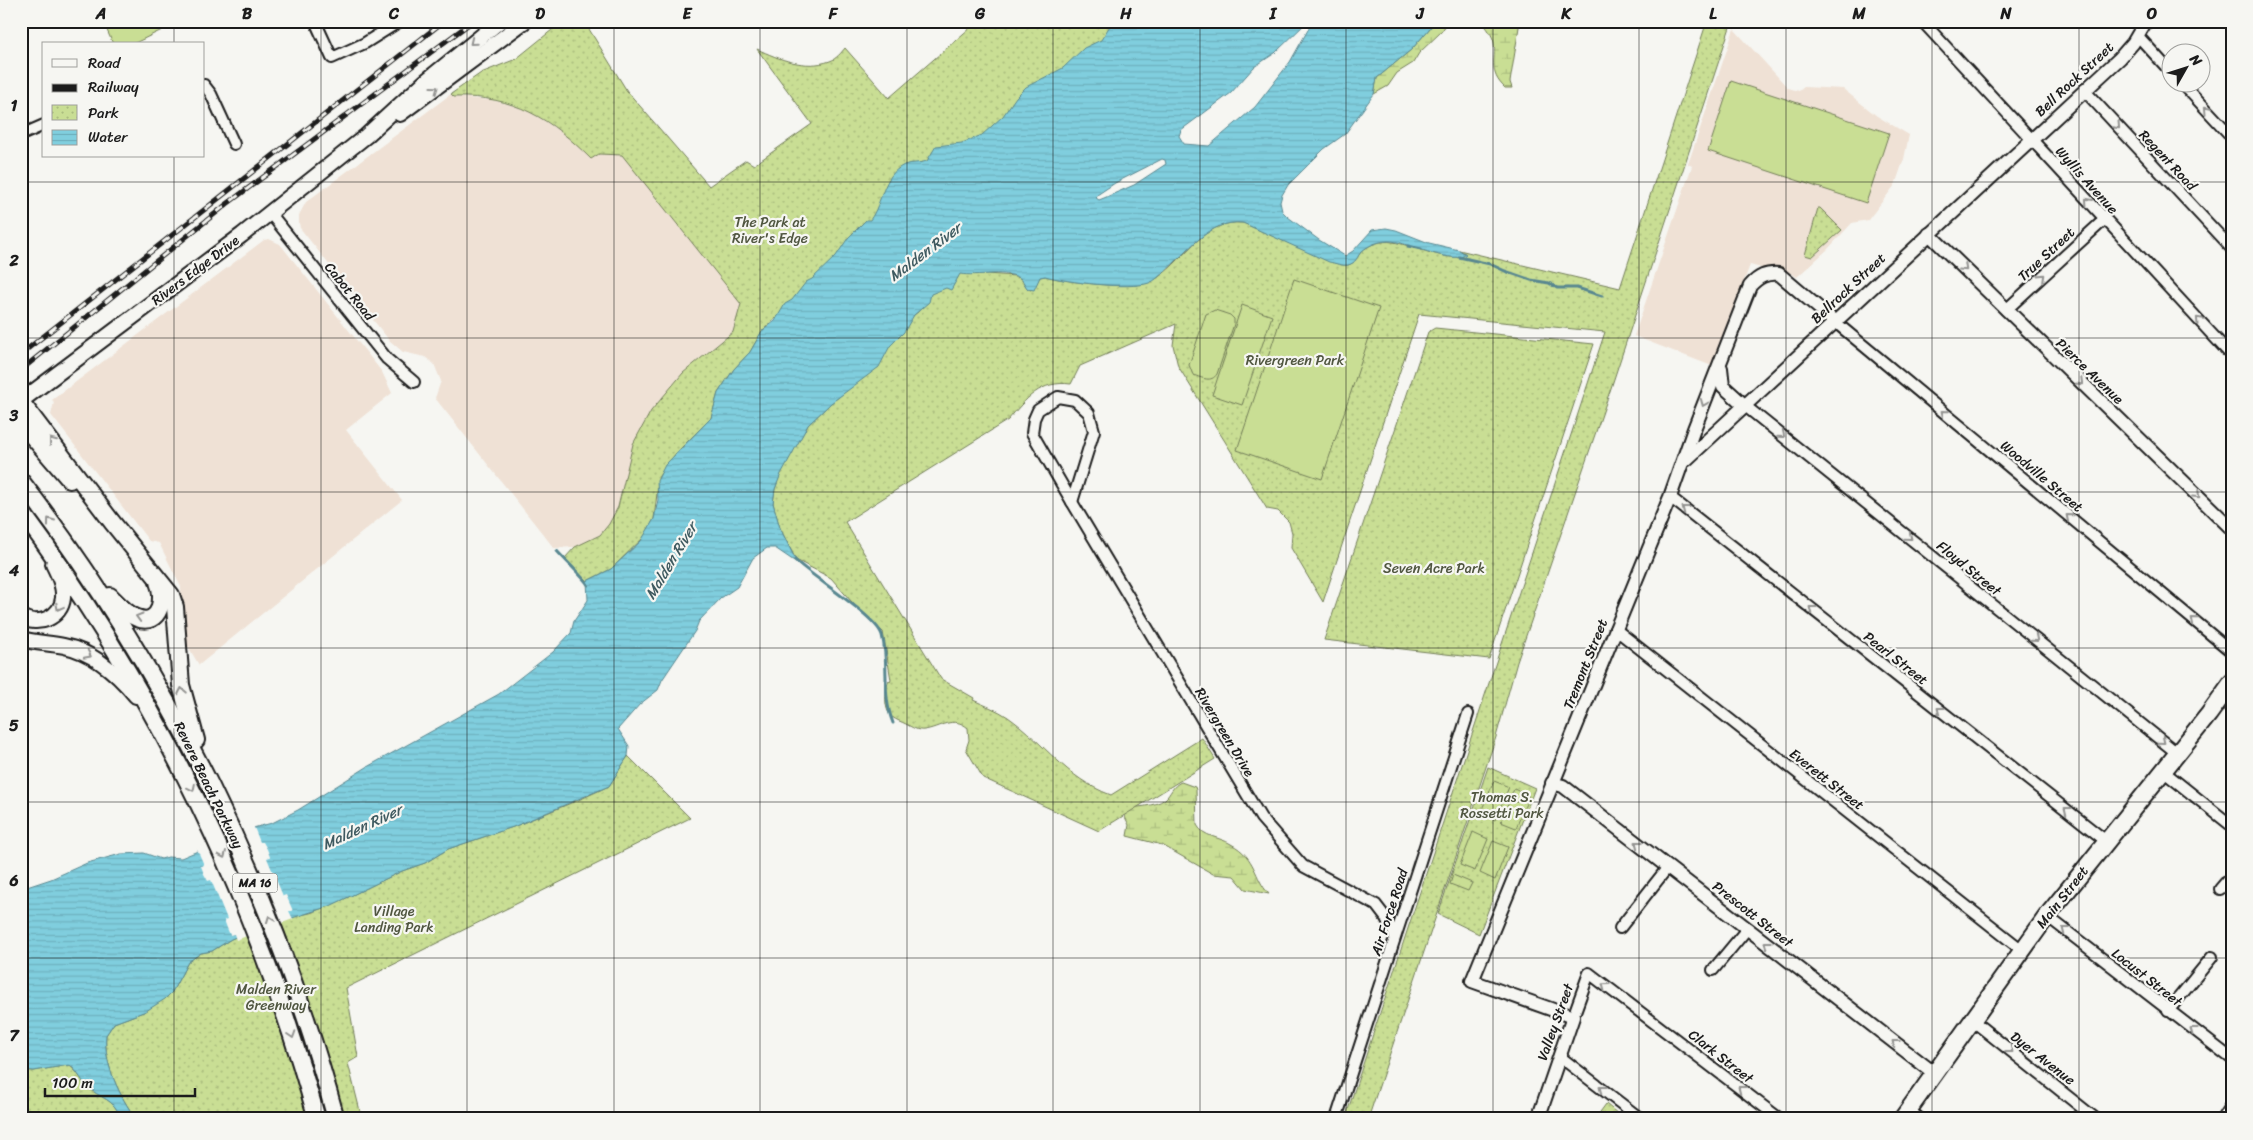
<svg xmlns="http://www.w3.org/2000/svg" width="2253" height="1140" font-family="Sriracha,sans-serif">
<defs>
<pattern id="wetland-marsh" width="20" height="14" patternUnits="userSpaceOnUse" patternTransform="scale(1.25)"><rect width="20" height="14" fill="#c9de94"/><path d="M1 5h8M5 5V1M11 12h8M15 12V8" fill="none" stroke="#acbe7f"/></pattern>
<pattern id="park-dots" width="8" height="8" patternUnits="userSpaceOnUse" patternTransform="scale(1.25)"><rect width="8" height="8" fill="#c9de94"/><path d="M2 2h.1M6 6h.1" fill="none" stroke="#acbe7f" stroke-width="1.8" stroke-linecap="round"/></pattern>
<pattern id="water-rules" width="6" height="5" patternUnits="userSpaceOnUse" patternTransform="scale(1.25)"><rect width="6" height="5" fill="#80cede"/><path d="M0 2.5h6" fill="none" stroke="#6eb0be"/></pattern>
</defs>
<rect width="100%" height="100%" fill="#f6f6f2"/>
<filter id="ink" filterUnits="userSpaceOnUse"><feTurbulence type="fractalNoise" baseFrequency=".02" numOctaves="2"/><feDisplacementMap in="SourceGraphic" scale="10" xChannelSelector="R" yChannelSelector="G"/><feConvolveMatrix kernelMatrix="1 2 1 2 8 2 1 2 1" color-interpolation-filters="sRGB"/></filter>
<g filter="url(#ink)">
<g fill="#efe1d5">
<path d="M1734,29L1788,88L1799,91L1804,87L1843,89L1877,116L1909,135L1904,159L1895,185L1868,220L1852,223L1827,250L1797,277L1780,267L1761,268L1750,265L1712,366L1634,336L1692,166L1688,164Z"/>
<path d="M451,94L455,97L492,100L516,106L534,114L567,135L591,159L599,154L622,155L741,304L733,332L683,373L651,411L633,444L618,507L609,524L600,535L575,547L554,548L435,398L441,381L434,364L425,357L403,352L389,340L300,228L299,223V215L306,202Z"/>
<path d="M269,239L280,244L382,372L392,393L346,430L402,500L199,665L186,643L182,628L181,587L159,543L149,541L51,415L54,402L52,400L264,240Z"/>
</g>
<g fill="url(#wetland-marsh)" stroke="#727d58">
<path d="M1436,21H1449L1441,32L1419,53L1413,63L1397,73L1388,86L1374,94L1377,78L1412,49Z"/>
<path d="M1482,21H1520L1510,82L1512,88H1505C1488,72 1496,61 1494,43C1493,35 1486,27 1482,21Z"/>
<path d="M1181,782L1195,787L1196,790L1197,825C1203,837 1220,837 1231,844C1257,858 1253,877 1269,894L1245,889L1234,876L1213,874L1162,845L1127,836L1129,825L1121,809C1134,807 1155,807 1165,799C1171,794 1172,786 1181,782Z"/>
</g>
<g fill="url(#park-dots)" stroke="#727d58">
<path d="M563,21H584L627,91L709,186L746,160L754,165L812,124L757,49C779,59 805,70 830,61C836,59 841,53 845,48L889,98L978,21H1118L1103,42L984,138L929,165L840,258L762,331L750,352L734,369L718,393L711,418L676,453L659,476L654,519L645,536L611,569L587,581L564,559L575,547L600,535L609,524L618,507L633,444L651,411L683,373L733,332L741,304L622,155L599,154L591,159C551,119 514,95 454,97L451,94L481,73L516,59Z"/>
<path d="M1707,21H1732L1611,388L1517,662L1496,737L1368,1119H1345L1605,332L1419,314L1323,602L1291,548L1292,533L1289,522L1278,511L1267,509L1178,366L1173,345L1176,324L1080,366L1071,384C1040,380 1026,399 1008,420L845,522L941,679L974,698L973,700C984,705 998,710 1008,717C1045,743 1065,778 1111,795L1202,738L1215,759L1099,831L983,778L966,749L969,740L968,728C953,715 940,728 924,730C918,731 911,727 906,724C902,722 896,720 892,717C883,709 885,690 889,680L890,682L891,680L883,632L858,609L831,578L796,560L780,528L776,515L773,503L775,489L780,474L808,425L831,403L869,373L906,321L918,312L930,294L955,272L1016,276L1021,279L1028,289L1031,290L1040,277L1046,276C1065,282 1135,291 1152,281C1184,264 1201,219 1243,223L1329,261C1335,263 1342,266 1348,265C1355,263 1357,257 1361,252C1369,244 1382,240 1393,242C1409,244 1454,265 1466,254L1459,250L1620,288Z"/>
<path d="M1818,208H1820L1842,230L1812,257L1805,255Z"/>
<path d="M1435,328L1594,344L1489,659L1324,640L1428,332Z"/>
<path d="M628,756L690,818L346,988L358,1057L348,1063L362,1119H136C120,1097 103,1063 106,1035L114,1023L146,1011L172,992L188,962L201,953L212,951L231,939L248,932L282,919L310,913L340,901L402,871L425,863L448,849L513,827L583,798L609,786Z"/>
<path d="M1488,767L1535,788L1479,934L1438,914Z"/>
<path d="M68,1065C77,1070 80,1079 87,1086C99,1099 116,1098 120,1119H21V1070L34,1071Z"/>
<path d="M1606,1104L1624,1119H1595Z"/>
</g>
<g fill="#c9de94" stroke="#727d58">
<path d="M103,21H158L162,30L133,44H113Z"/>
<path d="M1731,81L1889,133L1866,203L1708,151Z"/>
<path d="M1294,279L1379,308L1322,479L1237,450Z"/>
<path d="M1242,305L1272,316L1242,405L1212,395Z"/>
<path d="M1215,310L1230,315L1234,319V324L1217,374C1211,383 1203,378 1193,375L1189,365L1206,314Z"/>
<path d="M1494,781L1509,787L1495,820L1480,814Z"/>
<path d="M1514,789L1529,796L1516,828L1501,822Z"/>
<path d="M1473,832L1488,839L1475,871L1460,865Z"/>
<path d="M1493,841L1508,847L1495,880L1480,873Z"/>
<path d="M1453,875L1472,883L1468,891L1450,884Z"/>
</g>
<path fill="url(#water-rules)" stroke="#588790" fill-rule="evenodd" d="M1113,21H1308L1275,53L1254,67L1231,93L1181,130L1179,136L1184,144L1209,146L1255,107L1290,62L1313,21H1436L1412,49L1377,78L1374,94L1345,134L1324,149L1288,185L1282,195L1280,202L1282,211L1288,217L1319,240L1345,256L1353,251L1372,230L1386,228L1396,230L1429,243L1459,250L1466,254C1456,265 1411,245 1397,242C1385,239 1370,243 1361,252C1357,257 1356,263 1348,265C1342,266 1335,263 1329,262L1243,223C1209,219 1188,252 1164,272C1159,276 1155,281 1149,283C1129,290 1066,282 1045,276L1040,277L1034,290L1028,289C1025,286 1024,282 1021,279C1009,269 976,277 960,274L951,290L946,288L931,294L929,302L914,315L904,332L890,346L879,367L831,403L808,425L781,474L775,489L773,503L780,528L797,563L775,548H767L753,558L737,587L721,598L699,621L695,631L662,680L658,690L640,704L618,729L629,746L628,756L609,786L513,827L448,849L425,863L402,871L330,906L248,932L231,939L212,951L201,953L188,962L172,992L165,999L146,1011L114,1023L106,1035C103,1063 120,1097 136,1119H120C116,1098 99,1099 87,1086C80,1079 77,1070 69,1065L34,1071L21,1070V889L51,879L87,863L121,854L144,853L161,859L168,857L181,858L253,828L272,823L298,810L367,767L499,694L553,652L571,633L574,621L588,600L587,581L611,569L641,541L654,519L658,500L657,481L665,465L711,418L718,393L734,369L750,352L762,331L775,321L785,304L792,300L806,282L812,279L836,256L848,238L866,220H870C883,202 882,176 904,165C910,162 920,164 927,161L936,146L962,143L982,135L1003,116L1016,97L1026,87L1063,68L1084,48L1101,40ZM1162,159L1165,160L1166,164L1134,185L1104,198L1099,200L1096,198L1097,195L1115,183Z"/>
<path fill="#f6f6f2" d="M253,825L260,842H263L267,849L270,857L267,858L283,896L286,895L293,911H289L293,919L236,940L234,934L230,935L227,928L224,920L227,919L211,880L208,881L204,874L201,866L204,865L197,849Z"/>
<g fill="none" stroke-linecap="round" stroke-linejoin="round">
<g stroke="#588790" stroke-width="3">
<path d="M1408,246L1421,249"/>
<path d="M1459,257L1490,264L1505,271L1531,280L1549,283L1557,288H1577L1602,296"/>
<path d="M557,551C562,557 587,581 588,585"/>
<path d="M795,560C812,577 876,616 882,635C890,665 881,693 893,723"/>
</g>
<g stroke="#1c1c1c" stroke-width="14">
<g id="minor">
<path d="M315,21L332,58L365,43L400,21"/>
<path d="M1922,21L2232,356"/>
<path d="M2138,36L2170,71"/>
<path d="M2181,82L2232,137"/>
<path d="M204,85L211,94L234,144"/>
<path d="M2084,90L2232,249"/>
<path d="M21,135L44,125"/>
<path d="M270,213L387,359L414,382"/>
<path d="M2006,310L2105,219"/>
<path d="M1834,321L2232,652"/>
<path d="M1058,397L1075,400L1089,413L1094,431L1072,502L1032,433L1034,419L1038,410Z"/>
<path d="M1744,405L2177,753"/>
<path d="M1670,497L2106,841"/>
<path d="M1072,502L1261,818L1303,866L1376,905L1386,918L1395,936"/>
<path d="M1615,629L2022,950"/>
<path d="M2163,771L2232,826"/>
<path d="M2220,889L2232,875"/>
<path d="M2047,916L2232,1059"/>
<path d="M1620,928L1668,867"/>
<path d="M1713,970L1747,929"/>
<path d="M2168,1011L2212,957"/>
<path d="M1573,1017L1589,973L1780,1119"/>
<path d="M1972,1020L2096,1119"/>
<path d="M1559,1056L1641,1119"/>
<path d="M1909,1110L1920,1119"/>
<path d="M1336,1119L1468,714"/>
</g>
</g>
<g stroke="#1c1c1c" stroke-width="16">
<g id="tertiary">
<path d="M1929,234L2232,529"/>
<path d="M1721,368L1723,386L1744,405"/>
<path d="M1686,460L2120,58L2133,43L2146,21"/>
<path d="M1552,783L1563,786L1934,1073"/>
<path d="M1538,1119L1573,1017L1472,981L1670,497L1694,429L1750,286C1759,276 1766,273 1779,274L1834,321"/>
<path d="M2223,1119L2232,1105"/>
</g>
</g>
<g stroke="#1c1c1c" stroke-width="18">
<g id="secondary">
<path d="M400,114L525,21"/>
<path d="M21,401L242,235L366,136L426,81L500,21"/>
<path d="M21,617C38,627 61,618 63,598C64,586 58,574 53,564"/>
<path d="M21,639C35,643 50,643 64,646C94,652 117,673 136,696"/>
</g>
</g>
<g stroke="#1c1c1c" stroke-width="20">
<path id="primary" d="M1902,1119L2047,916L2209,714L2232,682"/>
</g>
<g stroke="#1c1c1c" stroke-width="20">
<g id="trunk">
<path d="M21,402L112,522L171,595L175,607L181,685L196,740"/>
<path d="M21,423L70,480"/>
<path d="M21,481C167,671 274,888 336,1119"/>
<path d="M21,511C157,694 256,899 317,1119"/>
<path d="M110,596C118,604 126,614 137,618C161,627 165,597 158,582"/>
</g>
</g>
<use href="#minor" stroke="#f6f6f2" stroke-width="10"/>
<use href="#tertiary" stroke="#f6f6f2" stroke-width="12"/>
<use href="#secondary" stroke="#f6f6f2" stroke-width="14"/>
<use href="#primary" stroke="#f6f6f2" stroke-width="16"/>
<use href="#trunk" stroke="#f6f6f2" stroke-width="16"/>
<g stroke="#1c1c1c" stroke-width="5">
<g id="rail">
<path d="M21,354L444,21"/>
<path d="M21,370L227,204L473,21"/>
</g>
</g>
<use href="#rail" stroke="#f6f6f2" stroke-width="3" stroke-dasharray="9" stroke-linecap="butt"/>
</g>
<defs><path id="oneway-chevron" d="M-2-3.5L2.5 0L-2 3.5" fill="none" stroke-width="1.6" stroke-linecap="round" stroke-linejoin="round" transform="scale(1.25)"/></defs>
<g stroke="#949492">
<use href="#oneway-chevron" transform="translate(473 42) rotate(141)"/>
<use href="#oneway-chevron" transform="translate(435 89) rotate(-36)"/>
<use href="#oneway-chevron" transform="translate(2207 109) rotate(-133)"/>
<use href="#oneway-chevron" transform="translate(2117 126) rotate(47)"/>
<use href="#oneway-chevron" transform="translate(2088 201) rotate(-132)"/>
<use href="#oneway-chevron" transform="translate(1964 268) rotate(44)"/>
<use href="#oneway-chevron" transform="translate(2042 277) rotate(-43)"/>
<use href="#oneway-chevron" transform="translate(2199 320) rotate(-133)"/>
<use href="#oneway-chevron" transform="translate(2080 382) rotate(44)"/>
<use href="#oneway-chevron" transform="translate(1704 403) rotate(112)"/>
<use href="#oneway-chevron" transform="translate(1944 413) rotate(-140)"/>
<use href="#oneway-chevron" transform="translate(1782 435) rotate(39)"/>
<use href="#oneway-chevron" transform="translate(52 441) rotate(-128)"/>
<use href="#oneway-chevron" transform="translate(2197 495) rotate(44)"/>
<use href="#oneway-chevron" transform="translate(1685 509) rotate(-142)"/>
<use href="#oneway-chevron" transform="translate(2069 517) rotate(-140)"/>
<use href="#oneway-chevron" transform="translate(50 521) rotate(-126)"/>
<use href="#oneway-chevron" transform="translate(1909 537) rotate(39)"/>
<use href="#oneway-chevron" transform="translate(59 607) rotate(118)"/>
<use href="#oneway-chevron" transform="translate(1812 609) rotate(-142)"/>
<use href="#oneway-chevron" transform="translate(139 617) rotate(-164)"/>
<use href="#oneway-chevron" transform="translate(2194 620) rotate(-140)"/>
<use href="#oneway-chevron" transform="translate(2035 639) rotate(39)"/>
<use href="#oneway-chevron" transform="translate(88 655) rotate(27)"/>
<use href="#oneway-chevron" transform="translate(182 691) rotate(-101)"/>
<use href="#oneway-chevron" transform="translate(1940 710) rotate(-142)"/>
<use href="#oneway-chevron" transform="translate(2162 741) rotate(39)"/>
<use href="#oneway-chevron" transform="translate(192 788) rotate(64)"/>
<use href="#oneway-chevron" transform="translate(2067 810) rotate(-142)"/>
<use href="#oneway-chevron" transform="translate(1638 844) rotate(-142)"/>
<use href="#oneway-chevron" transform="translate(223 855) rotate(66)"/>
<use href="#oneway-chevron" transform="translate(270 919) rotate(-111)"/>
<use href="#oneway-chevron" transform="translate(2065 930) rotate(-142)"/>
<use href="#oneway-chevron" transform="translate(1767 944) rotate(-143)"/>
<use href="#oneway-chevron" transform="translate(1605 986) rotate(-144)"/>
<use href="#oneway-chevron" transform="translate(2193 1030) rotate(-143)"/>
<use href="#oneway-chevron" transform="translate(292 1035) rotate(72)"/>
<use href="#oneway-chevron" transform="translate(1895 1043) rotate(-142)"/>
<use href="#oneway-chevron" transform="translate(2010 1050) rotate(38)"/>
<use href="#oneway-chevron" transform="translate(1602 1089) rotate(-142)"/>
<use href="#oneway-chevron" transform="translate(1741 1089) rotate(-142)"/>
</g>
</g>
<path fill="none" stroke="#1c1c1c" stroke-width="1" stroke-opacity="0.55" d="M174,21V44M321,21V1119M467,21V1119M614,21V1119M760,21V1119M907,21V1119M1053,21V1119M1200,21V1119M1346,21V1119M1493,21V1119M1639,21V1119M1786,21V1119M1932,21V1119M2079,21V1119M174,156V1119M21,182H2232M21,338H2232M21,492H2232M21,648H2232M21,802H2232M21,958H2232"/>
<g text-anchor="middle" stroke-width="4.5" stroke-linejoin="round" paint-order="stroke">
<rect fill="#f6f6f2" stroke="#5d5d5c" stroke-width="1" x="232.5" y="873.5" width="45" height="19" rx="4"/>
<g font-size="12" font-weight="bold" fill="#1c1c1c">
<text x="255" y="887">MA 16</text>
</g>
<g font-size="14" fill="#1c1c1c" stroke="#f6f6f2">
<text transform="translate(2074 79) rotate(-43)" y="5">Bell Rock Street</text>
<text transform="translate(2168 160) rotate(47)" y="5">Regent Road</text>
<text transform="translate(2087 180) rotate(48)" y="5">Wyllis Avenue</text>
<text transform="translate(2046 254) rotate(-43)" y="5">True Street</text>
<text transform="translate(195 270) rotate(-37)" y="5">Rivers Edge Drive</text>
<text transform="translate(1848 288) rotate(-43)" y="5">Bellrock Street</text>
<text transform="translate(350 291) rotate(51)" y="5">Cabot Road</text>
<text transform="translate(2090 371) rotate(44)" y="5">Pierce Avenue</text>
<text transform="translate(2042 476) rotate(40)" y="5">Woodville Street</text>
<text transform="translate(1969 568) rotate(39)" y="5">Floyd Street</text>
<text transform="translate(1896 658) rotate(38)" y="5">Pearl Street</text>
<text transform="translate(1585 664) rotate(-68)" y="5">Tremont Street</text>
<text transform="translate(1225 732) rotate(59)" y="5">Rivergreen Drive</text>
<text transform="translate(1827 779) rotate(38)" y="5">Everett Street</text>
<text transform="translate(209 785) rotate(64)" y="5">Revere Beach Parkway</text>
<text transform="translate(2062 897) rotate(-52)" y="5">Main Street</text>
<text transform="translate(1389 912) rotate(-72)" y="5">Air Force Road</text>
<text transform="translate(1753 914) rotate(38)" y="5">Prescott Street</text>
<text transform="translate(2147 977) rotate(38)" y="5">Locust Street</text>
<text transform="translate(1555 1022) rotate(-70)" y="5">Valley Street</text>
<text transform="translate(1721 1056) rotate(38)" y="5">Clark Street</text>
<text transform="translate(2043 1058) rotate(38)" y="5">Dyer Avenue</text>
</g>
<g font-size="14" fill="#505640" stroke="#f6f6f2">
<text x="770" y="227">The Park at<tspan x="770" dy="16">River's Edge</tspan></text>
<text x="1295" y="365">Rivergreen Park</text>
<text x="1434" y="573">Seven Acre Park</text>
<text x="1502" y="802">Thomas S.<tspan x="1502" dy="16">Rossetti Park</tspan></text>
<text x="394" y="916">Village<tspan x="394" dy="16">Landing Park</tspan></text>
<text x="276" y="994">Malden River<tspan x="276" dy="16">Greenway</tspan></text>
</g>
<g font-size="15" font-style="italic" fill="#3f5a60" stroke="#f6f6f2">
<text transform="translate(925 252) rotate(-37)" y="5">Malden River</text>
<text transform="translate(671 561) rotate(-59)" y="5">Malden River</text>
<text transform="translate(362 827) rotate(-25)" y="5">Malden River</text>
</g>
</g>
<rect width="2253" height="1140" fill="none" stroke="#f6f6f2" stroke-width="55"/>
<rect x="42" y="42" width="162" height="115" fill="#f6f6f2" stroke="#9f9f9c"/>
<rect x="52" y="59" width="25" height="8" fill="#f6f6f2" stroke="#9f9f9c"/>
<text x="88" y="68" font-size="15" fill="#1c1c1c">Road</text>
<rect x="52" y="84" width="25" height="8" fill="#1c1c1c" stroke="#9f9f9c"/>
<text x="88" y="92" font-size="15" fill="#1c1c1c">Railway</text>
<rect x="52" y="105" width="25" height="15" fill="url(#park-dots)" stroke="#9f9f9c"/>
<text x="88" y="118" font-size="15" fill="#1c1c1c">Park</text>
<rect x="52" y="130" width="25" height="15" fill="url(#water-rules)" stroke="#9f9f9c"/>
<text x="88" y="142" font-size="15" fill="#1c1c1c">Water</text>
<g transform="translate(2186 68) rotate(51)"><circle r="24" fill="#f6f6f2" stroke="#9f9f9c"/>
<path d="M0-4L9 19L0 12L-9 19Z" fill="#1c1c1c"/>
<text y="-8" font-size="14" font-weight="bold" text-anchor="middle" fill="#1c1c1c">N</text>
</g>
<path d="M45 1088v8h150v-8" fill="none" stroke="#1c1c1c" stroke-width="2.5"/>
<text x="52" y="1088" font-size="15" fill="#1c1c1c" stroke="#f6f6f2" stroke-width="4" paint-order="stroke">100 m</text>
<rect x="28" y="28" width="2198" height="1084" fill="none" stroke="#1c1c1c" stroke-width="2"/>
<g font-size="16" text-anchor="middle" font-weight="bold" fill="#1c1c1c">
<text x="101" y="19">A</text>
<text x="247" y="19">B</text>
<text x="394" y="19">C</text>
<text x="540" y="19">D</text>
<text x="687" y="19">E</text>
<text x="833" y="19">F</text>
<text x="980" y="19">G</text>
<text x="1126" y="19">H</text>
<text x="1273" y="19">I</text>
<text x="1420" y="19">J</text>
<text x="1566" y="19">K</text>
<text x="1713" y="19">L</text>
<text x="1859" y="19">M</text>
<text x="2006" y="19">N</text>
<text x="2152" y="19">O</text>
<text x="14" y="111">1</text>
<text x="14" y="266">2</text>
<text x="14" y="421">3</text>
<text x="14" y="576">4</text>
<text x="14" y="731">5</text>
<text x="14" y="886">6</text>
<text x="14" y="1041">7</text>
</g>
</svg>
